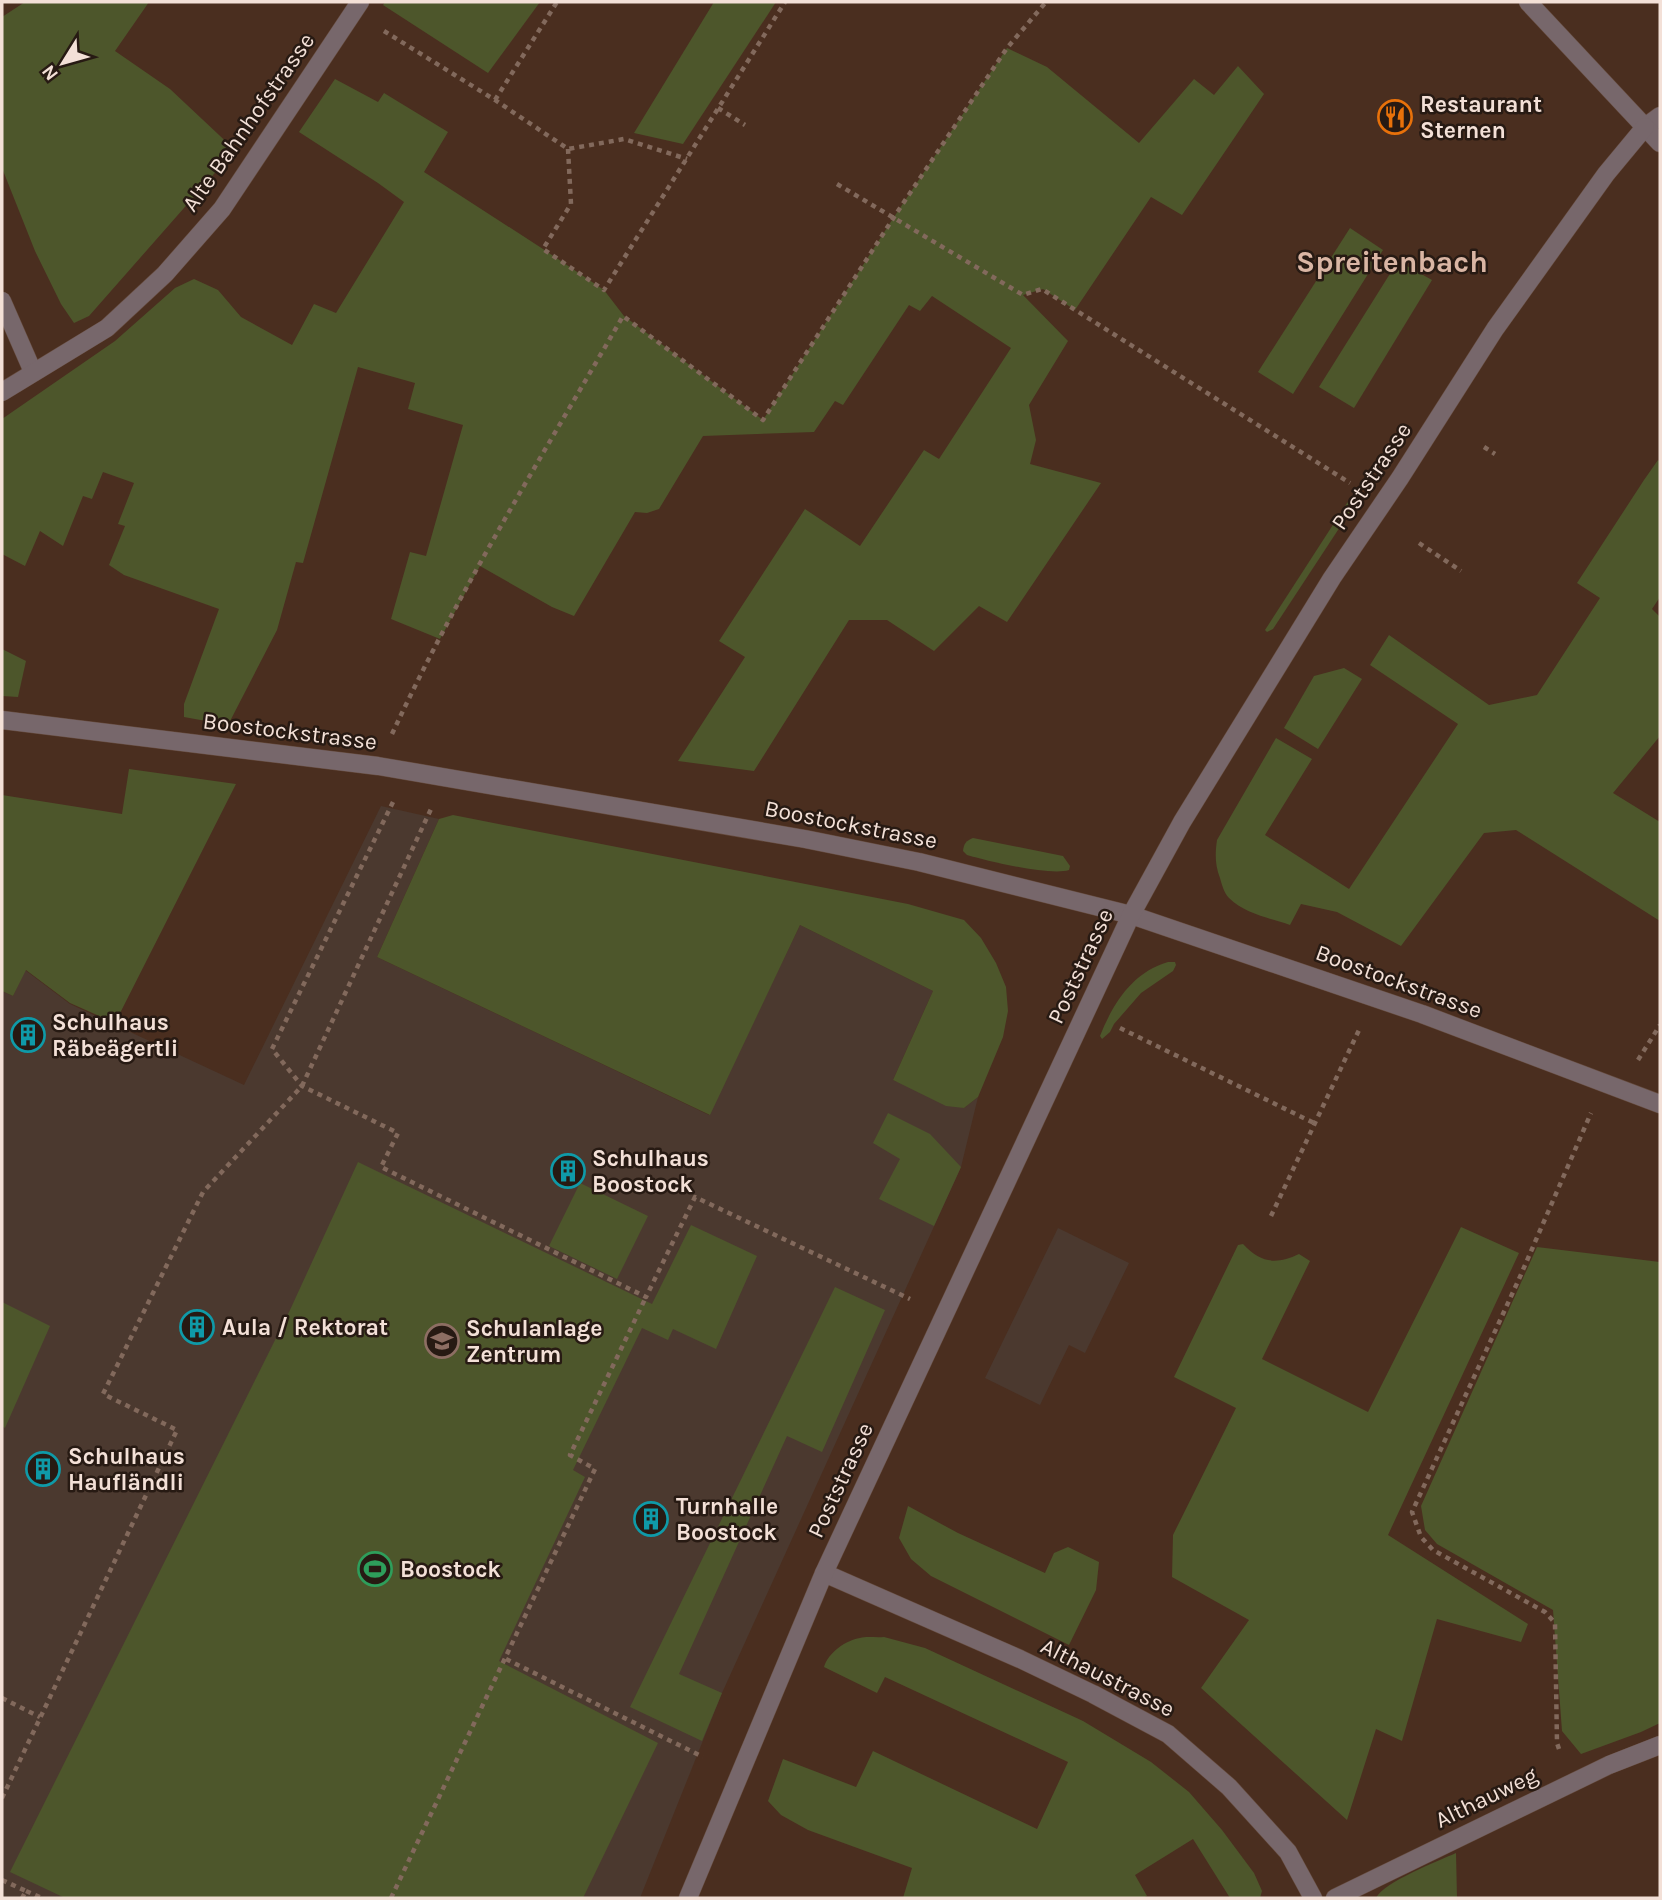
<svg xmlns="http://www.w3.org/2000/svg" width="1662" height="1900" font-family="Karla,sans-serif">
<rect width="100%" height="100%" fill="#4a2e1f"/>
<g fill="#4b392f">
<path d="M381,806L439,819L377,957L709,1115L800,925L933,991L893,1080L964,1108L978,1097L961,1167L722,1693L640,1898H2V991L13,996L25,970L70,1004L244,1085Z"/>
<path d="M1058,1228L1129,1263L1085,1353L1069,1345L1040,1405L985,1378Z"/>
</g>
<g fill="#4d562b">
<path d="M25,2H149L115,51L170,89L235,150L89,316L74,323L61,304L35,251L2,168V17Z"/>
<path d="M385,2H540L488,73L383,5Z"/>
<path d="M714,2H776L683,144L634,133Z"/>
<path d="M1007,48L1047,67L1139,143L1194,79L1214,95L1238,66L1264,94L1182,215L1151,197L1075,310L1043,289L1023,295L1068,341L1029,405L1036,440L1030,464L1101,483L1007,622L979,606L934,651L887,620H849L754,771L678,761L745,657L719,641L805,509L860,546L924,450L939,459L1011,348L932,296L920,311L909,305L843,405L835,401L814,432L703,436L659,509L647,513L635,512L574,616L552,607L480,566L440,639L391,619L410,552L426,556L463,425L408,409L415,383L358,367L303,563L296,562L277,630L228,725L184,717V704L219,609L124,575L109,565L125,526L118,524L134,483L103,472L92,499L83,496L63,546L40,531L25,566L2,554V419L115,341L175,288L194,279L218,290L241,317L292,345L314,304L336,313L404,202L378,183L299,132L335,79L378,102L384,93L448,132L424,172L543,249L604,290L624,316L763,420L894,217Z"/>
<path d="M1350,228L1383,250L1293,394L1258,372Z"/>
<path d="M1398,261L1432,280L1354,408L1319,387Z"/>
<path d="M1658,460L1660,462V597L1652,609L1660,617V736L1613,793L1660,822V921L1516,830L1484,833L1401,946L1337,912L1301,904L1290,925C1270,918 1245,914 1229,898C1224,893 1222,885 1220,878C1215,865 1215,854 1217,840L1276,738L1312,759L1265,835L1349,889L1458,724L1370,665L1389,635L1489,705L1537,695L1600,598L1577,583L1644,480Z"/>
<path d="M1354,496L1359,498L1273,629L1267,632L1265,630L1349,500Z"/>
<path d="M2,649L26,661L18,697L2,696Z"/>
<path d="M1344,668L1362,679L1318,749L1284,728L1314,676Z"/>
<path d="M129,769L236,784L115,1023L70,1003L26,970L13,996L2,991V795L122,814Z"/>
<path d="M453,815L908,904L964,920L981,938L996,963L1006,987L1008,1011L1003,1037L978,1097L964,1108L946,1106L893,1080L933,991L800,925L710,1115L377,957L439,819Z"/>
<path d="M973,838L1063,856L1070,866L1069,870C1050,876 987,861 967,855L963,851C964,843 966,841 973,838Z"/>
<path d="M1168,962H1175L1176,965L1173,971L1141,993L1114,1024L1110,1032L1102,1039L1100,1036C1113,1003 1133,972 1168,962Z"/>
<path d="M888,1113L930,1134L961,1167L934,1226L879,1199L900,1159L873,1143Z"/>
<path d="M358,1162L652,1304L691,1225L757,1256L716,1349L673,1329L668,1340L642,1328L573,1470L585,1477L499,1661L658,1743L583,1898H65L10,1872L290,1310Z"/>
<path d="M580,1183L648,1216L617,1279L549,1246Z"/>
<path d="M1461,1227L1519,1253L1388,1535L1528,1624L1521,1642L1437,1619L1402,1741L1376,1729L1347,1820L1201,1688L1249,1620L1172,1577L1173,1535L1236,1408L1174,1377L1238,1245L1243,1244C1261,1263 1276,1265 1299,1254L1310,1261L1262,1359L1368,1412Z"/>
<path d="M1537,1247L1660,1262V1723L1641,1732L1581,1754L1562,1731L1553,1610L1437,1544L1425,1530L1421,1506Z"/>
<path d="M835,1287L885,1310L822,1452L787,1436L679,1674L722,1693L702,1741L630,1707Z"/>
<path d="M2,1302L50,1326L5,1428L2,1426Z"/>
<path d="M908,1506L958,1533L1045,1573L1054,1553L1068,1547L1099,1562L1096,1590L1069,1645L931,1576L911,1559L899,1538Z"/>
<path d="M884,1637L925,1648L1083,1721L1151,1762L1189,1792L1222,1830L1254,1873L1262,1891L1260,1898H1230L1193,1839L1135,1875L1147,1896L1143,1898H903L912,1868L808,1830L781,1815L768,1801L783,1759L856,1787L873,1751L1037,1829L1068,1762L885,1677L877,1693L824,1667C828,1653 846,1640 860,1638C867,1636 876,1638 884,1637Z"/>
<path d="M1456,1853L1457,1898H1376C1384,1882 1438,1861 1456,1853Z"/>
</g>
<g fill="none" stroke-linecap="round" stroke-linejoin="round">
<g stroke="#654a3c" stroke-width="19">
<path id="service" d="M1645,127L1660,116"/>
</g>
<g stroke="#654a3c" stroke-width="19">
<g id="minor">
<path d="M1528,2L1660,143"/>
<path d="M2,301L33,372"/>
<path d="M2,392L107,328L165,274L222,209L360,2"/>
<path d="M2,720L378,766L805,839L919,862L1131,915L1422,1014L1660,1104"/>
<path d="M824,1573L1020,1659L1093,1694L1168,1734L1229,1787L1288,1852L1313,1898"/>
<path d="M688,1898L824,1573L1131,915L1182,822L1332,578L1400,478L1495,329L1606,174L1645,127"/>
<path d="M1335,1898L1609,1765L1660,1745"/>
</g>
</g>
<g stroke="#82695c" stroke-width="4.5" stroke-dasharray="5 5" stroke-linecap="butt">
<path d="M384,31L495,100L568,149L624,139L687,159"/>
<path d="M495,100L557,2"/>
<path d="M718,108L745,125"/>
<path d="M568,149L571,204L543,249L604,290L785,2"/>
<path d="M837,184L1023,295L1042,289L1350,483"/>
<path d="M1484,447L1495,454"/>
<path d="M1419,543L1461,571"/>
<path d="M392,734C459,590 544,453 623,316L763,420L894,217L1007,48L1046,2"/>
<path d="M393,802L272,1049L302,1086L398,1133L381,1167L646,1297L695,1197L910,1299"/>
<path d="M1120,1028L1316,1124"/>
<path d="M1638,1060L1660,1025"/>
<path d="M1271,1216L1359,1030"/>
<path d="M506,1659L703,1757"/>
<path d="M2,1698L40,1717"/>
<path d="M1559,1749L1557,1743L1555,1623L1545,1612L1433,1550L1421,1537L1412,1512L1519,1279L1591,1113"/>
<path d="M2,1798L177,1430L103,1394L203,1192L302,1086L431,809"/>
<path d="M2,1880L26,1891L22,1898"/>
<path d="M26,1891L42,1898"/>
<path d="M391,1898L595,1469L570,1455L646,1297"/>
</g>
<use href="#service" stroke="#77676b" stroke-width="18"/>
<use href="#minor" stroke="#77676b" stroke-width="18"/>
</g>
<defs>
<g id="restaurant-ring" transform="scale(1.75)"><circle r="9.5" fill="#271a13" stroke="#e8710a" stroke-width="1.5"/><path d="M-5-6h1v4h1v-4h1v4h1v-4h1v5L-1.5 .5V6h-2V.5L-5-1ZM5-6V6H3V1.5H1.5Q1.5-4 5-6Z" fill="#e8710a"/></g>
<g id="building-ring" transform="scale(1.75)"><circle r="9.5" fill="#271a13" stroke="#0f9aa8" stroke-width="1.5"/><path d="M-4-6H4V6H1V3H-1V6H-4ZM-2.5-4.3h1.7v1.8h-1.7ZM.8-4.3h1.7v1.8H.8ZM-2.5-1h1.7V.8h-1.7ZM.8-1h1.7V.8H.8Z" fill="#0f9aa8"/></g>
<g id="school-ring" transform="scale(1.75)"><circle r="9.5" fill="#271a13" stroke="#8d6e63" stroke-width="1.5"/><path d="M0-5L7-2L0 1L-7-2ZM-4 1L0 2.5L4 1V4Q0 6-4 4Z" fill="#8d6e63"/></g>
<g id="stadium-ring" transform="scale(1.75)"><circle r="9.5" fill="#271a13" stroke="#2e9e5b" stroke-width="1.5"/><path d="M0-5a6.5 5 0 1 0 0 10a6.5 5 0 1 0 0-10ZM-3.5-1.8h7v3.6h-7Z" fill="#2e9e5b"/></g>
</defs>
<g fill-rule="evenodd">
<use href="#restaurant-ring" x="1395" y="117"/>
<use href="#building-ring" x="28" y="1035"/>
<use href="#building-ring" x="568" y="1171"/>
<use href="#building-ring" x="197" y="1327"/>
<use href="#school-ring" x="442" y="1341"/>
<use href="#building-ring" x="43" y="1469"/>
<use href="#building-ring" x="651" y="1519"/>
<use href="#stadium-ring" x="375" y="1569"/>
</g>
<g text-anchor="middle" stroke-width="5" stroke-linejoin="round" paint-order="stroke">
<g font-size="23" font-weight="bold" fill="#f3e0d7" stroke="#271a13" text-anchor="start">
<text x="1420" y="112">Restaurant<tspan x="1420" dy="26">Sternen</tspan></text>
<text x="52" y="1030">Schulhaus<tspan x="52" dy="26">Räbeägertli</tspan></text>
<text x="592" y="1166">Schulhaus<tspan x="592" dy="26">Boostock</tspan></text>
<text x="222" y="1335">Aula / Rektorat</text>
<text x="466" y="1336">Schulanlage<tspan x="466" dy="26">Zentrum</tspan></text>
<text x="68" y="1464">Schulhaus<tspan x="68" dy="26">Haufländli</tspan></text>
<text x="676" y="1514">Turnhalle<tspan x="676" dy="26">Boostock</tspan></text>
<text x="400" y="1577">Boostock</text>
</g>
<g font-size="23" fill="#f3e0d7" stroke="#271a13">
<text transform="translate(248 122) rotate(-55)" y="8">Alte Bahnhofstrasse</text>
<text transform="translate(1371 476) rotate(-56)" y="8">Poststrasse</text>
<text transform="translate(290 731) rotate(7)" y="8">Boostockstrasse</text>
<text transform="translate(851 824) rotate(11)" y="8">Boostockstrasse</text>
<text transform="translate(1080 966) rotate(-65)" y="8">Poststrasse</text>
<text transform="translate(1399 981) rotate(20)" y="8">Boostockstrasse</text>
<text transform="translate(840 1480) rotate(-65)" y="8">Poststrasse</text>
<text transform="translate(1108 1677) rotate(27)" y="8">Althaustrasse</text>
<text transform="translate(1486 1797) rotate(-26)" y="8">Althauweg</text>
</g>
<g font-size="30" font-weight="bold" fill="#dab6a4" stroke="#271a13">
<text x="1392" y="272">Spreitenbach</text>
</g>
</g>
<rect width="1662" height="1900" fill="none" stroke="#f3e0d7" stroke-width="7"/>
<g transform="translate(63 63) rotate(233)" stroke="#271a13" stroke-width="5" paint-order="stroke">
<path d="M0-5L12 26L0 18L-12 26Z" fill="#f3e0d7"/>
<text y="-10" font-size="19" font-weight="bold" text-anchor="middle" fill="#f3e0d7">N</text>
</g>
</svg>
